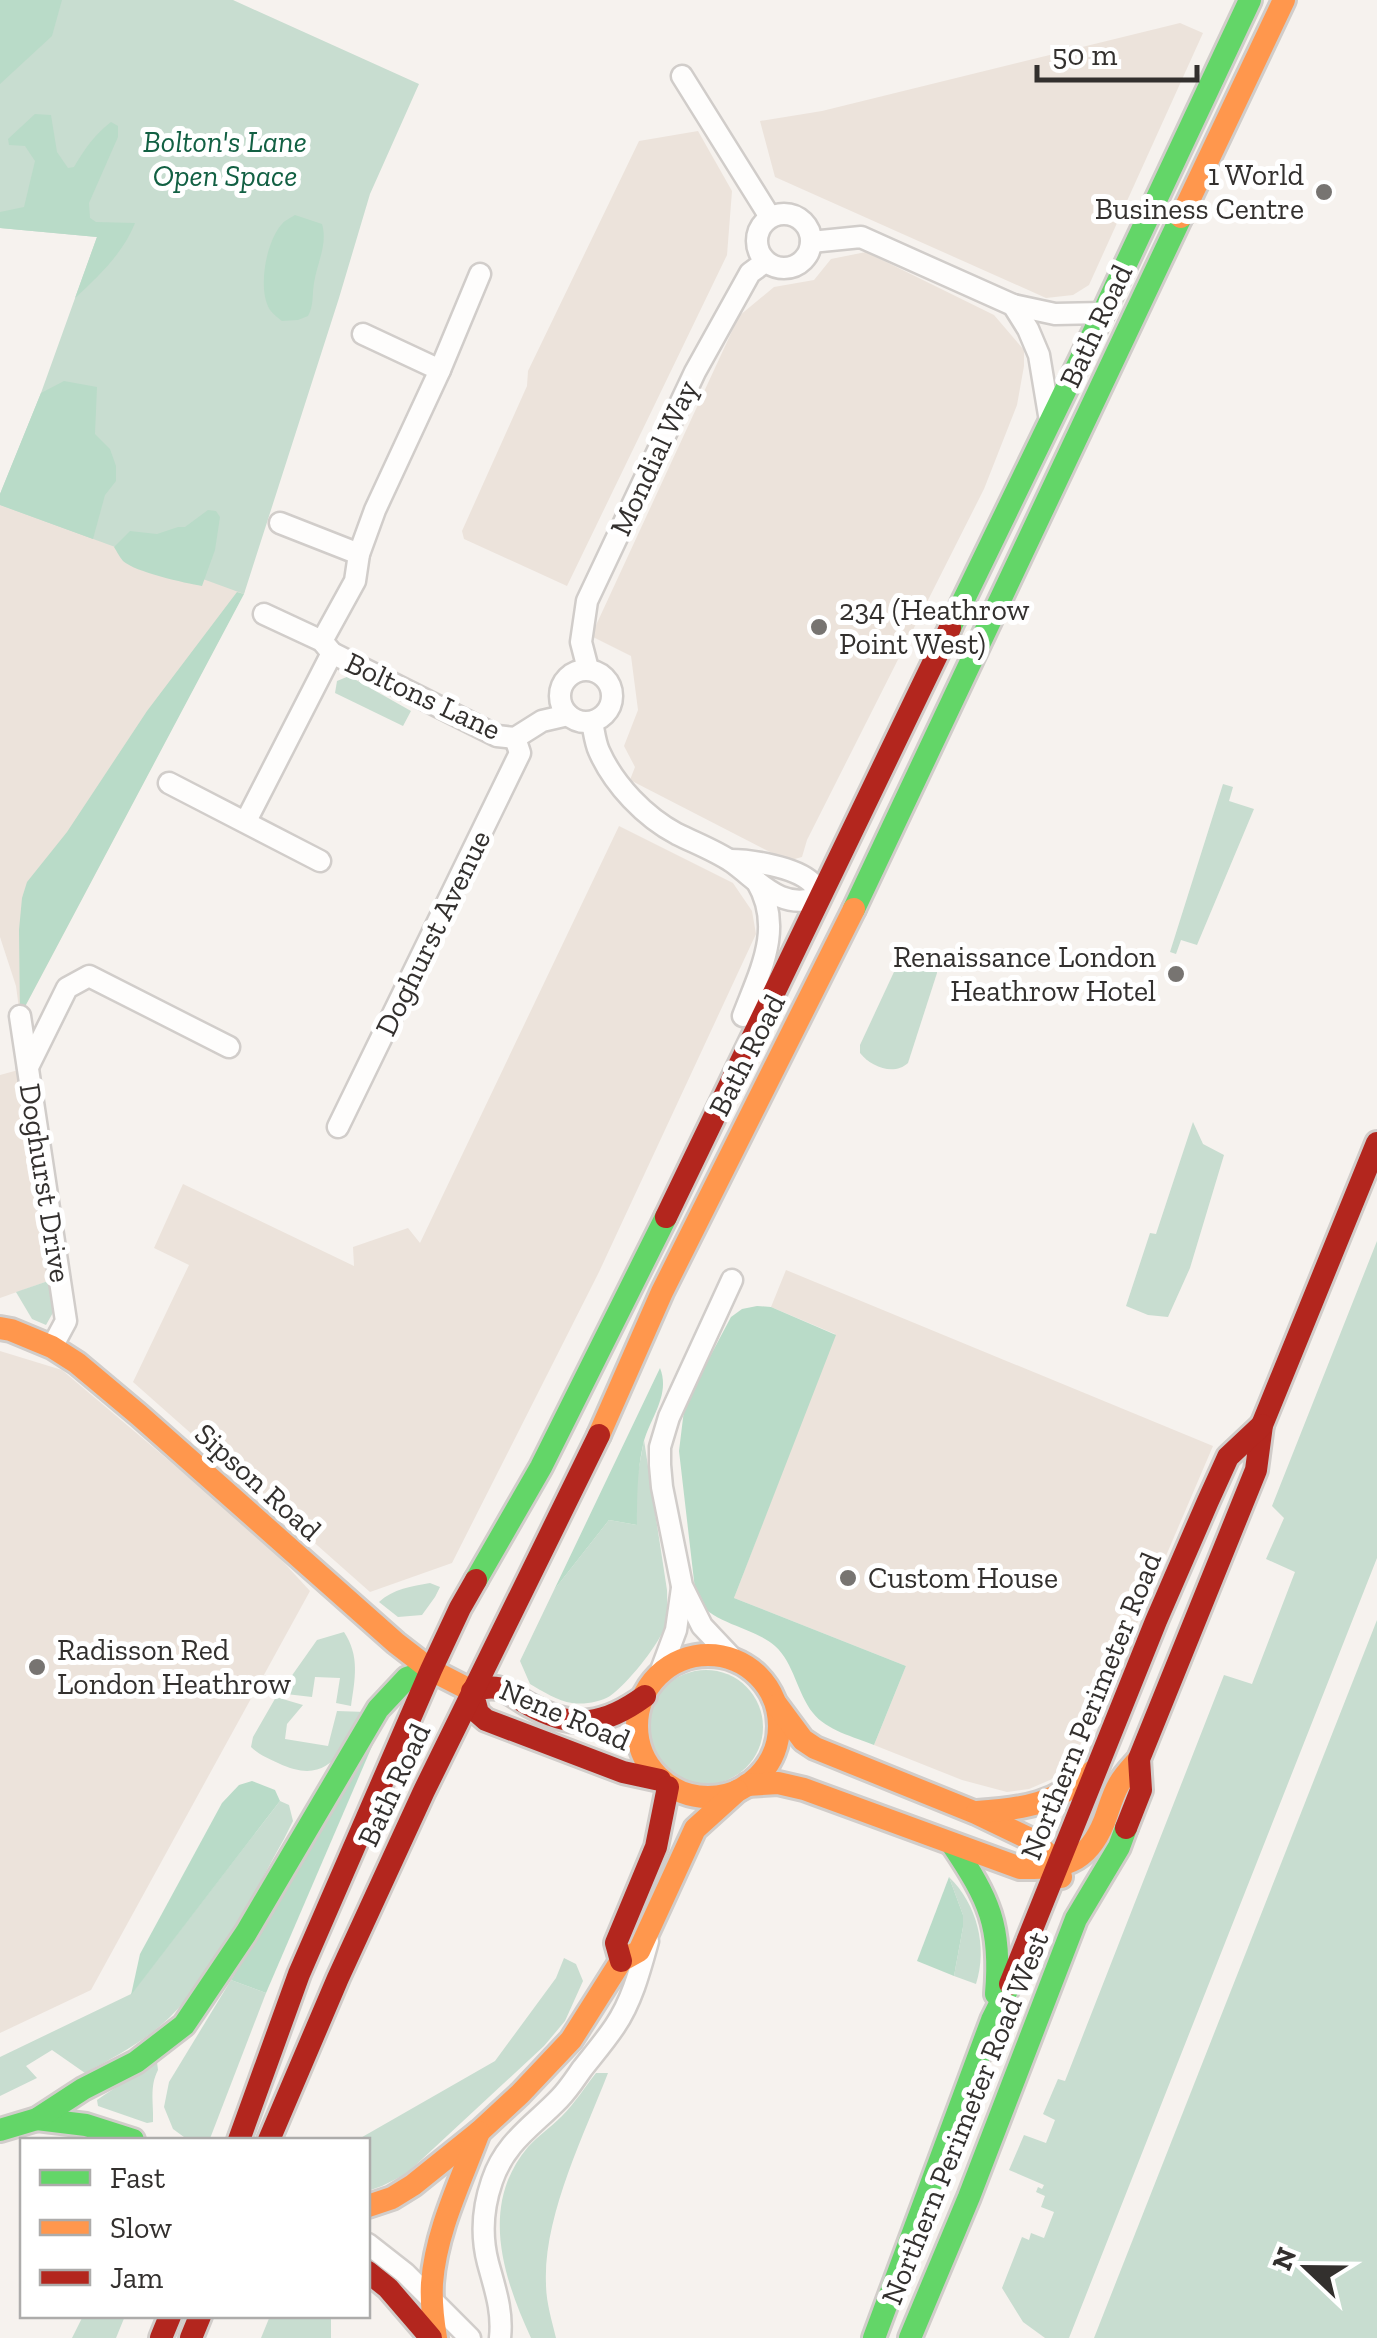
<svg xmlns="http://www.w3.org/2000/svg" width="1377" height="2338" font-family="'Zilla Slab',serif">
<rect width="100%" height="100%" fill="#f6f2ee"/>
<g fill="#ece3db">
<path d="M1180,23L1203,33L1089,285L1073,295L1046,298L775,177L760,121L822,111Z"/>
<path d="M698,131L732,191L727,255L567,586L464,539L462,531L527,386L528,371L639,141Z"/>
<path d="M866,252L994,315L1024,350V366L1017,405L984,489L807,840L802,857L791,860L770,852L630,780L635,767L624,746L638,710L631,656L591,636L739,316L774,287L814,280L831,259Z"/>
<path d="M0,505L245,591L20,1016L16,986L0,937Z"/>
<path d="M619,826L733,883L752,911L756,934L599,1272L452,1563L370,1592L133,1382L189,1265L154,1248L183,1184L354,1266L353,1247L408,1228L420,1243Z"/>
<path d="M22,1069L51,1280L0,1298V1075Z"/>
<path d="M786,1270L1213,1446L1088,1738L1073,1764L1050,1780L1029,1789L1007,1792L962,1780L874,1745L906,1666L734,1598L835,1334L771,1307Z"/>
<path d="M0,1351L62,1370L264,1541L310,1591L91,1990L0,2033Z"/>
</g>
<g fill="#c8ddd0">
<path d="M0,0H233L419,84L370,194L339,298L244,594L0,505V494L41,393L97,237L0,228Z"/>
<path d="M349,676L411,711L403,726L335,693L337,681Z"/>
<path d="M1223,784L1233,787L1229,801L1254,809L1197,945L1181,940L1176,954L1170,952Z"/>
<path d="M911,951C924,954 937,958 937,973L908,1063C894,1076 871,1067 860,1053V1045L900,959Z"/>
<path d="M1193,1122L1203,1144L1224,1155L1190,1268L1168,1317L1148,1315L1126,1306L1150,1233L1156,1234Z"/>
<path d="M1377,1241V1558L1069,2338H1045L1023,2322L1002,2288L1022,2237L1029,2240L1031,2233L1044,2238L1054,2212L1041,2207L1045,2196L1036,2192L1038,2187L1042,2189L1044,2185L1009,2170L1024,2135L1046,2143L1055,2120L1043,2114L1058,2079L1065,2081L1224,1675L1252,1684L1295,1572L1266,1559L1284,1518L1272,1506Z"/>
<path d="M51,1280L55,1309L46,1325L32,1319L16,1292Z"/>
<path d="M644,1440L667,1590C667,1604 669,1616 664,1629C656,1648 627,1684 610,1696C600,1702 584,1705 572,1703C558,1701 542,1691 530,1684L520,1661L554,1590L609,1520L637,1525V1478Z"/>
<path d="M430,1583L440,1587L435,1597L422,1615L398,1617L379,1602C393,1589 412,1586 430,1583Z"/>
<path d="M1377,1620V2338H1094Z"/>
<path d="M344,1632C360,1656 355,1679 351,1706L336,1703L340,1678L315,1677L312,1697L286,1694L281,1691L317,1640Z"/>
<circle cx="706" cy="1727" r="57"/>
<path d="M276,1697L303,1705L287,1724L285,1739L328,1746L337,1711L366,1712C342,1749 330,1788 278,1763C268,1758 259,1755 251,1747L253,1737Z"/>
<path d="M280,1801L289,1805L293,1821L284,1839C250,1899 220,1968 170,2017C145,2041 115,2057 85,2073L52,2050L26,2066L37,2078L0,2096V2057L131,1994Z"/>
<path d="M949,1877C977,1904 988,1947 976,1984L954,1976L963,1927V1915Z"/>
<path d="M564,1958L576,1964L583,1981L565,2021L544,2046L406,2174L382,2186L368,2191V2140H357L495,2061L556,1978Z"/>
<path d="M231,1980L266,1993L211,2136L209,2140H188L173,2129L164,2107L169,2082Z"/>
<path d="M157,2062L158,2070C149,2087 154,2104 153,2122L147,2123L98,2106L97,2100C116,2086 137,2076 157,2062Z"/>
<path d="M596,2073H608C584,2135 543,2217 546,2284C546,2302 552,2321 556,2338H531C503,2277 479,2205 528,2147C538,2136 551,2127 562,2116C575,2103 585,2087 596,2073Z"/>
<path d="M83,2316H125L116,2338H72Z"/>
<path d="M270,2316H331V2338H261Z"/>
</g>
<g fill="#b9dbc8">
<path d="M0,0H62L52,36L0,84Z"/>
<path d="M35,114L51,115L57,152L68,168L74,167C84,150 94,135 111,122L118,126V137L89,203L90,218L96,222L135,223C124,252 98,277 75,298L97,237L0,228V212L24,207L35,161L25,146L9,145L8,139Z"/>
<path d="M295,215L322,224C328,244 317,263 314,283C312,295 314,305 308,316L298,320L282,321C277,317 273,314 270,310C257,290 266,241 282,224C285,220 291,218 295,215Z"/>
<path d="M64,381L97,387L95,434L110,449L116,466V481L105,495L93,539L0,505V494L41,393Z"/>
<path d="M208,510L216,511L220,517L215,550L202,586C185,583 135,572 123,561C119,556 117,552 114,547L130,531L157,534L178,527H185Z"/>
<path d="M237,592L244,594L20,1016L19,930L22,898L27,882L67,832L147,711Z"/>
<path d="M757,1306L771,1307L836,1335L734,1598L906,1666L874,1745C854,1737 826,1730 813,1713C797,1693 794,1663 775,1646C752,1626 713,1625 696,1598L679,1451L684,1410L689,1396L731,1317L742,1309Z"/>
<path d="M660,1368C671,1396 649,1419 643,1445C637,1472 637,1498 637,1525L609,1520L554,1590Z"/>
<path d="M379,1730L266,1993L231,1980Z"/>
<path d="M252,1781L275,1790L280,1801L131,1995L140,1954L222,1803L239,1785Z"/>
<path d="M949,1877L963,1915V1927L954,1976L917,1961Z"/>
</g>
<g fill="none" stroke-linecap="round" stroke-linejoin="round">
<g stroke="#d1cdca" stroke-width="25">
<g id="street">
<path d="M682,76L770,217"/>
<circle cx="784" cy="241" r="27"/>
<path d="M811,242L861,237L1013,305L1055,314L1103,313"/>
<path d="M1013,305L1028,329L1039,355L1049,415"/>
<path d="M363,334L440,370"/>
<path d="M280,523L359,554"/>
<path d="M264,614L322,641L332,653L497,736L515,738L542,721L568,715"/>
<path d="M322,641L355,581L359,554L375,510L440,370L480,274"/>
<path d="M588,669L581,642L587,601L695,372L750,273L765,262"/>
<circle cx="586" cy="696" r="26"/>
<path d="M592,722C594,731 595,742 599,751C614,785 645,817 677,834C695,843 716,851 732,862C761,883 781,911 819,897"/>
<path d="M169,783L320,861"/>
<path d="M246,821L332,653"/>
<path d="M730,860C751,860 795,867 811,882C813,884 819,894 821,896"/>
<path d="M20,1016L66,1321L52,1347"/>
<path d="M743,1016C760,971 784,928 757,882"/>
<path d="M28,1067L67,988L89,976L229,1047"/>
<path d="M338,1127L520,753L515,738"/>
<path d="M732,1280L669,1417L660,1447V1465L662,1487L682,1586L702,1626L735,1661"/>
<path d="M660,1673L676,1630L682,1588"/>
<path d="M368,2244L405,2273L470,2338"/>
<path d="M500,2338C503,2311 495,2289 488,2263C481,2236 483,2207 492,2181C505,2142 533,2126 559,2099C568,2090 575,2079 582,2069C593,2055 605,2041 615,2026C632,2001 640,1970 648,1941"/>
</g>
</g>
<g stroke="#d1cdca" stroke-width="28">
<g id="fast">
<path d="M950,628L1103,313L1250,0"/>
<path d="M854,909L1181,217"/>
<path d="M476,1580L541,1467L666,1217"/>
<path d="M952,1844C989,1899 1002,1926 996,1994"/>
<path d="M37,2119L86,2125L133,2140"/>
<path d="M0,2130L37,2119L83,2089L136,2062L184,2025L246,1933L378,1709L407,1678L431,1670"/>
<path d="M874,2338L992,2020L1010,1984"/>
<path d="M910,2338L969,2197L1076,1919L1119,1847L1126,1828"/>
</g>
</g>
<g stroke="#d1cdca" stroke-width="28">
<g id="slow">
<path d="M1181,217L1284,0"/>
<path d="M0,1328L11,1330L52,1347L77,1363L139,1415L396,1643L431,1670L472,1691"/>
<path d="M599,1435L662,1292L854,909"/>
<circle cx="708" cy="1726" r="71"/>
<path d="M777,1705L803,1740L815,1748L976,1813L1032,1840L1048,1854L1058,1867L1061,1877"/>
<path d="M747,1785L778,1783L804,1789L1020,1868C1062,1869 1087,1864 1104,1822C1109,1809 1112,1796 1119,1784C1124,1775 1132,1767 1139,1759"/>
<path d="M977,1812C1024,1809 1056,1804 1093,1771"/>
<path d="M368,2206L392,2198L413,2185L480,2131L520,2094L571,2040L621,1961L639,1951L695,1829L737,1791"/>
<path d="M436,2338C433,2320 431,2301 432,2283C436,2230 461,2181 479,2132"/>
</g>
</g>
<g stroke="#d1cdca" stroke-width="28">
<g id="jam">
<path d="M666,1217L950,628"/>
<path d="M645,1696C604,1726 574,1730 529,1705C505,1691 501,1682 472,1691L478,1713L486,1720L623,1772L660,1780"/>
<path d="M1126,1828L1141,1790L1139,1759L1256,1470L1262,1425L1377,1143"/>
<path d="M621,1961L616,1943L656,1847L668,1787"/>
<path d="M1010,1984L1156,1621L1208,1501L1228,1457L1262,1425"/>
<path d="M239,2140L299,1974L431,1670L460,1608L476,1580"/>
<path d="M269,2140L338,1978L424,1791L599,1435"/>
<path d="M368,2272L388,2288L431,2338"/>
<path d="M161,2338L170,2316"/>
<path d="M191,2338L200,2316"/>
</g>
</g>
<use href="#street" stroke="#fefdfc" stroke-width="20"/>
<use href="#fast" stroke="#63d668" stroke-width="22"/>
<use href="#slow" stroke="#ff974d" stroke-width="22"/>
<use href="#jam" stroke="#b3261e" stroke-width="22"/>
</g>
<g fill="#777471" stroke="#fff" stroke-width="4">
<circle cx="1324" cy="192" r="10"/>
<circle cx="819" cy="627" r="10"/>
<circle cx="1176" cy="974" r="10"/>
<circle cx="848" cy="1578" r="10"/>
<circle cx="37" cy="1667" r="10"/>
</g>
<g text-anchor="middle" stroke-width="10" stroke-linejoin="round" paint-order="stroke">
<g font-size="30" font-style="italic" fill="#126043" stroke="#fff">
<text x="225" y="152">Bolton's Lane<tspan x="225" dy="34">Open Space</tspan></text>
</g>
<g font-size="30" fill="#33302e" stroke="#fff" text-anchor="start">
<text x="1304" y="185" text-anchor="end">1 World<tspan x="1304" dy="34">Business Centre</tspan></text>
<text x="839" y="620">234 (Heathrow<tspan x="839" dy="34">Point West)</tspan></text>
<text x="1156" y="967" text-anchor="end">Renaissance London<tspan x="1156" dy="34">Heathrow Hotel</tspan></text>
<text x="868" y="1588">Custom House</text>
<text x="57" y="1660">Radisson Red<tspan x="57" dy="34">London Heathrow</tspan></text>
</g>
<g font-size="30" fill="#33302e" stroke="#fff">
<text transform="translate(1096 326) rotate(-65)" y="10">Bath Road</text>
<text transform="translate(654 458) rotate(-65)" y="10">Mondial Way</text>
<text transform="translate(423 696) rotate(25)" y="10">Boltons Lane</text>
<text transform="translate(433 933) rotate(-64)" y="10">Doghurst Avenue</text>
<text transform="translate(747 1055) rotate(-63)" y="10">Bath Road</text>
<text transform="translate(45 1183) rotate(81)" y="10">Doghurst Drive</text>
<text transform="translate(258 1482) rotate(42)" y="10">Sipson Road</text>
<text transform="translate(1091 1706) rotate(-68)" y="10">Northern Perimeter Road</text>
<text transform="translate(565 1715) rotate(23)" y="10">Nene Road</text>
<text transform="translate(394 1785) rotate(-65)" y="10">Bath Road</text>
<text transform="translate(965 2118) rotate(-68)" y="10">Northern Perimeter Road West</text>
</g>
</g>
<rect x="20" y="2138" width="350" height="180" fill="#ffffff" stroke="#adacab" stroke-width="2.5"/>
<rect x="40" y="2170" width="50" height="15" fill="#63d668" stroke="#adacab" stroke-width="2.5"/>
<text x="110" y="2188" font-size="30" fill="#33302e">Fast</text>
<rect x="40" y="2220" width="50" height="15" fill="#ff974d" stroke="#adacab" stroke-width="2.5"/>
<text x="110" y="2238" font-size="30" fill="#33302e">Slow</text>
<rect x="40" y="2270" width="50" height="15" fill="#b3261e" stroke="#adacab" stroke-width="2.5"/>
<text x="110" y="2288" font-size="30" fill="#33302e">Jam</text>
<g transform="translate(1307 2268) rotate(292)" stroke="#ffffff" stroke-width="8" paint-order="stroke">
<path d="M0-8L18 38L0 25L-18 38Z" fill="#33302e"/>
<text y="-15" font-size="28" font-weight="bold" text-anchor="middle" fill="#33302e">N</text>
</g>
<path d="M1037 65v15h160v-15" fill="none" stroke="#33302e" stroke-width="5"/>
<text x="1052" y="65" font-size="30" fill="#33302e" stroke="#ffffff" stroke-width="8" paint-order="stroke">50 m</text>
</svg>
